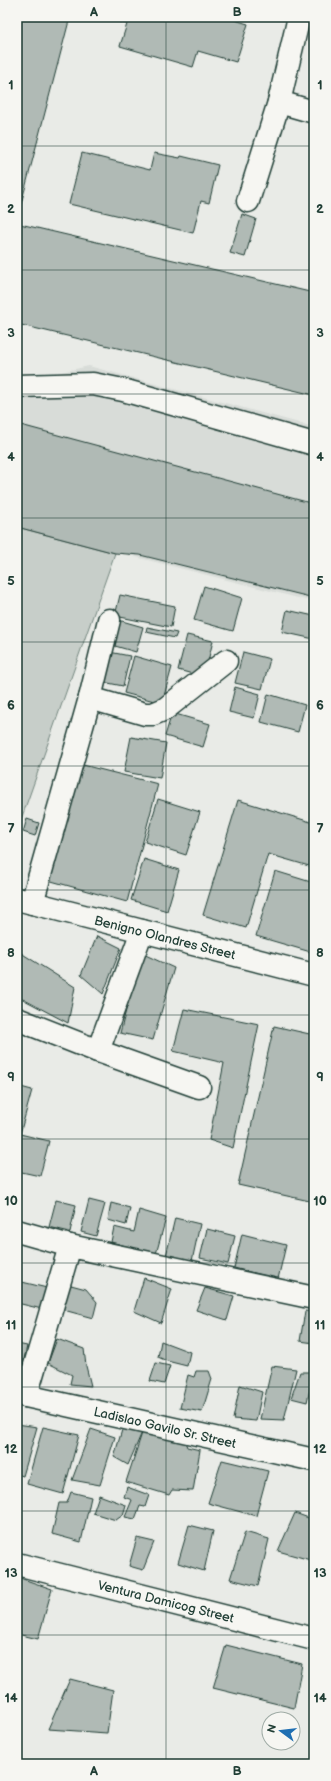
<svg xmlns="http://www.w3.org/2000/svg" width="331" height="1781" font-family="'Balsamiq Sans',sans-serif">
<rect width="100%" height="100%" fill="#e9ebe7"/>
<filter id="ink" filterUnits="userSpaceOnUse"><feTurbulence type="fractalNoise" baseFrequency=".025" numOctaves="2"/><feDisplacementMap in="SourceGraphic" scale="8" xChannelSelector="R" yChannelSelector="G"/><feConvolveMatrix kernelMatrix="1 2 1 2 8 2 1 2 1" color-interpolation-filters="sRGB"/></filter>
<g filter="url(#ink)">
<path fill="#d8dcd8" d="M89,366L314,427V602L17,527V374L34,378Z"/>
<path fill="#c7cec9" stroke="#73867e" d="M17,527L115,553L17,831Z"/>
<g fill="#b0bab5" stroke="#1f3d34">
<path d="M17,17H70L21,204L17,203Z"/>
<path d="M113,17H225L248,24L236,62L198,51L193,67L120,46L127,24L112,19Z"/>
<path d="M82,153L150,170L154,153L180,158L181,156L218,165L209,203L201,201L193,233L69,204Z"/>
<path d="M242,214L256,219L245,257L230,253Z"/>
<path d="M20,224L314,293V395L17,324V234Z"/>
<path d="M17,424L314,504V598L140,555L115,553L17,527Z"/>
<path d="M204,586L242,598L233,631L194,620Z"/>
<path d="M120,595L175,606L171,627L115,616Z"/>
<path d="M287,610L314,616V639L282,632Z"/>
<path d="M115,619L143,627L136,652L108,644Z"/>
<path d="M147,627L177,633L175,638L146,632Z"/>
<path d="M187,635L213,641L204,677L178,670Z"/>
<path d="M104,651L130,656L123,686L98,681Z"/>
<path d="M243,652L270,659L262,689L235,683Z"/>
<path d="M134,656L172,667L162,703L124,693Z"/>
<path d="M235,687L260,694L254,718L229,712Z"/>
<path d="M268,694L305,705L298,732L261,722Z"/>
<path d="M172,713L210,724L203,747L165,736Z"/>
<path d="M131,737L166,743L160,778L124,772Z"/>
<path d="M79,764L158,784L127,902L44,879Z"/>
<path d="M158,799L200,812L186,855L145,842Z"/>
<path d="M238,800L314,823V849L309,866L268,854L246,928L203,915Z"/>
<path d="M27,819L39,823L35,836L23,832Z"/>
<path d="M144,859L179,870L167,911L131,900Z"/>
<path d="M275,871L314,883V953L256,936Z"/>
<path d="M97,936L121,948L103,994L81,975Z"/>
<path d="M21,953L75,987L68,1023L17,996V959Z"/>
<path d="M141,953L174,968L153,1040L120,1033Z"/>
<path d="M184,1009L259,1024L233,1148L209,1140L224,1063L173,1051Z"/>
<path d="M274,1026L314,1035V1202L238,1185Z"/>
<path d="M17,1086L32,1090L20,1134L49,1141L40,1176L17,1171Z"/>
<path d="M56,1200L76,1205L70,1232L49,1227Z"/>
<path d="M89,1200L105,1204L96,1236L81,1232Z"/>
<path d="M111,1203L130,1208L126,1225L108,1220Z"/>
<path d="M139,1210L166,1218L156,1254L111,1242L114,1227L134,1232Z"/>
<path d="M175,1218L200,1224L192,1261L166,1256Z"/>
<path d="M207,1229L235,1236L228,1264L200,1258Z"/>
<path d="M242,1234L286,1245L278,1279L234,1268Z"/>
<path d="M144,1278L172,1289L161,1323L134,1311Z"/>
<path d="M22,1282L47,1288L42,1309L17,1303Z"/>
<path d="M71,1285L86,1289L97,1302L93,1318L60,1309Z"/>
<path d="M205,1288L234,1296L227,1320L196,1310Z"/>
<path d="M305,1311L314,1312V1343L300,1341Z"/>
<path d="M57,1339L84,1349L86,1366L91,1386L70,1384L72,1375L48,1363Z"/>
<path d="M161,1341L190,1352L187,1366L167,1361L158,1357Z"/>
<path d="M17,1344L27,1346L18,1385L17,1384Z"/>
<path d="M156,1363L170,1366L164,1384L150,1381Z"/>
<path d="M272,1366L296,1369L284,1420L260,1419Z"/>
<path d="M196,1371H209L212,1379L202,1412L180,1408L188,1375L194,1377Z"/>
<path d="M300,1372H314L307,1402L291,1398Z"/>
<path d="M240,1385L262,1392L256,1421L233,1419Z"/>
<path d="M124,1423L143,1430L128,1465L114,1457Z"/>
<path d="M17,1424L37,1427L23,1476L17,1474Z"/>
<path d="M43,1427L79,1435L63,1494L27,1484Z"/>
<path d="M91,1429L115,1437L100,1485L72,1480Z"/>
<path d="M143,1430L185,1442L187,1447L200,1450L193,1491L172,1490L169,1495L126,1482Z"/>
<path d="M222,1460L268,1471L256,1516L208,1503Z"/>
<path d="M127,1487L149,1495L145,1507L140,1506L135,1519L125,1517L132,1500L124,1497Z"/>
<path d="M71,1492L91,1497L81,1542L52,1534L59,1503H67Z"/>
<path d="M99,1495L126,1505L123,1515L116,1520L93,1513Z"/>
<path d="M295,1513L314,1520V1561L278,1551Z"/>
<path d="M189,1525L213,1531L204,1571L178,1563Z"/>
<path d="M245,1532L269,1539L258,1586L230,1579Z"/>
<path d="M137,1538L154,1542L143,1570L129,1566Z"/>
<path d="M17,1577L52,1589L38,1639L17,1634Z"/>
<path d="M226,1645L302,1664L294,1708L213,1688Z"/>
<path d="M70,1679L113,1690L107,1733L48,1729Z"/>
</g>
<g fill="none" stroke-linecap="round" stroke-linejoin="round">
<g stroke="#1f3d34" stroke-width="25">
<g id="minor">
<path d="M279,102L314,112"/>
<path d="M248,201L279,102L299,17"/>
<path d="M17,386L93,384L123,390L314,444"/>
<path d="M90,698L145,714H153L165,709L226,661"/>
<path d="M17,899L314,975"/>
<path d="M32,903L90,698L109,620"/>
<path d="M17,1019L98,1051L199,1087"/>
<path d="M98,1051L142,931"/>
<path d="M17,1231L70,1246L314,1298"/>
<path d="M17,1394L314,1460"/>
<path d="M26,1396L70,1246"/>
<path d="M17,1564L314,1639"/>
</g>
</g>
<use href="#minor" stroke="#f6f6f2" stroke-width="22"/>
</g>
</g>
<path fill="none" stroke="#1f3d34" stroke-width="1" stroke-opacity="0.55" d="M166,17V1764M17,146H314M17,270H314M17,394H314M17,518H314M17,642H314M17,766H314M17,890H314M17,1015H314M17,1139H314M17,1263H314M17,1387H314M17,1511H314M17,1635H314"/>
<g text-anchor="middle" stroke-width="4" stroke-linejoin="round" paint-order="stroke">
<g font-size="13" fill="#1f3d34" stroke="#f6f6f2">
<text transform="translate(165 937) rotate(14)" y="5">Benigno Olandres Street</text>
<text transform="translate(165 1427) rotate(13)" y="5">Ladislao Gavilo Sr. Street</text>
<text transform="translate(166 1601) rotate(14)" y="5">Ventura Damicog Street</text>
</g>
</g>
<rect width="331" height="1781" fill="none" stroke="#f6f6f2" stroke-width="44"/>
<g transform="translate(281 1731) rotate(285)"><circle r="19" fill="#f6f6f2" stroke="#a0aca6"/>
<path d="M0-3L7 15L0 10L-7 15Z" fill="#1f6fb2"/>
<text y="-6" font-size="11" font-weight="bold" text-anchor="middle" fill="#1f3d34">N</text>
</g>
<rect x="22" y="22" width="287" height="1737" fill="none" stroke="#1f3d34" stroke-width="1.5"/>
<g font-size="13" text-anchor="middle" font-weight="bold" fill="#1f3d34">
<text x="94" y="16">A</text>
<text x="237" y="16">B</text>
<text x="11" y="89">1</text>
<text x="320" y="89">1</text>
<text x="11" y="213">2</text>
<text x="320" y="213">2</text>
<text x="11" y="337">3</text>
<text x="320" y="337">3</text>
<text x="11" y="461">4</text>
<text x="320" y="461">4</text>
<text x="11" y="585">5</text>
<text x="320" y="585">5</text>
<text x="11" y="709">6</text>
<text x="320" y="709">6</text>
<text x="11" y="833">7</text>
<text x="320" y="833">7</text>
<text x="11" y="957">8</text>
<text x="320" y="957">8</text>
<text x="11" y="1081">9</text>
<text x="320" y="1081">9</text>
<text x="11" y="1205">10</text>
<text x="320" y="1205">10</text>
<text x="11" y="1329">11</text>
<text x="320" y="1329">11</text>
<text x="11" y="1453">12</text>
<text x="320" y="1453">12</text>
<text x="11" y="1577">13</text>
<text x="320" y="1577">13</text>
<text x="11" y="1702">14</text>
<text x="320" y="1702">14</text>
<text x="94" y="1775">A</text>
<text x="237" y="1775">B</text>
</g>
</svg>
